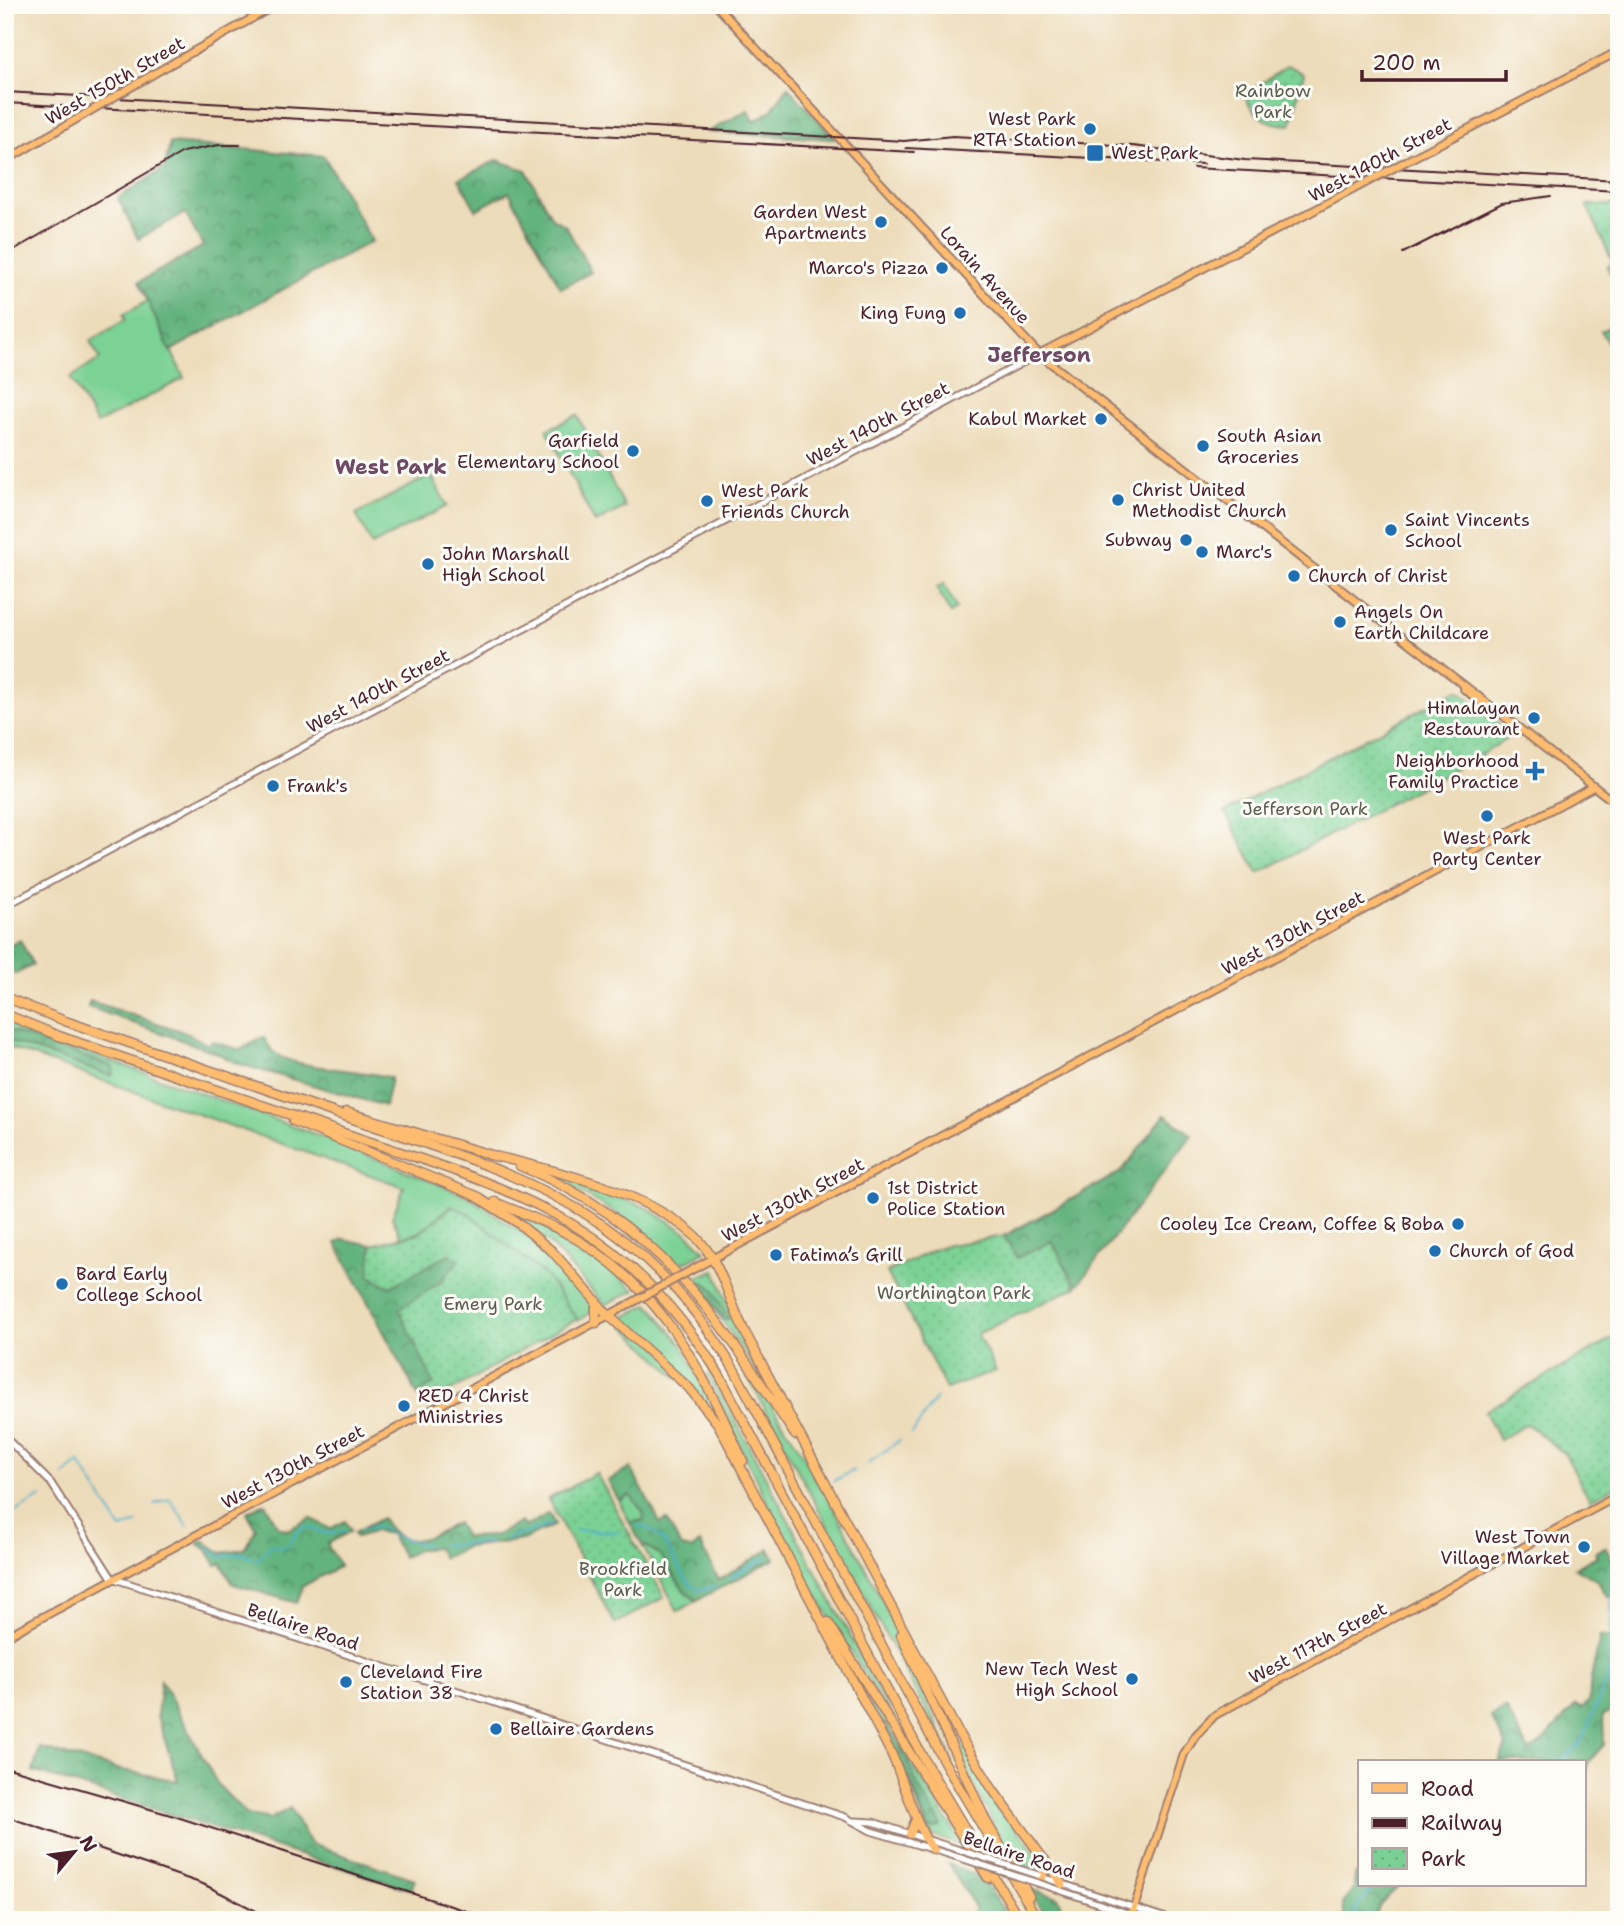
<svg xmlns="http://www.w3.org/2000/svg" width="1624" height="1925" font-family="'Shantell Sans',sans-serif">
<defs>
<pattern id="forest-crowns" width="20" height="18" patternUnits="userSpaceOnUse" patternTransform="scale(1.75)"><rect width="20" height="18" fill="#64b37e"/><path d="M2 6a3 3 0 1 1 6 0M12 15a3 3 0 1 1 6 0" fill="none" stroke="#549167"/></pattern>
<pattern id="park-dots" width="8" height="8" patternUnits="userSpaceOnUse" patternTransform="scale(1.75)"><rect width="8" height="8" fill="#7bd195"/><path d="M2 2h.1M6 6h.1" fill="none" stroke="#6cb381" stroke-width="1.8" stroke-linecap="round"/></pattern>
</defs>
<rect width="100%" height="100%" fill="#fdfcf7"/>
<filter id="ink" filterUnits="userSpaceOnUse"><feTurbulence type="fractalNoise" baseFrequency=".0143" numOctaves="2"/><feDisplacementMap in="SourceGraphic" scale="14" xChannelSelector="R" yChannelSelector="G"/><feConvolveMatrix kernelMatrix="1 2 1 2 8 2 1 2 1" color-interpolation-filters="sRGB"/></filter>
<filter id="wash" filterUnits="userSpaceOnUse"><feTurbulence type="fractalNoise" baseFrequency=".00686" numOctaves="4" result="noise"/><feDisplacementMap in="SourceGraphic" scale="28" xChannelSelector="R" yChannelSelector="G"/><feGaussianBlur stdDeviation="1.57" result="paint"/><feColorMatrix in="noise" values="0 0 0 0 0 0 0 0 0 0 0 0 0 0 0 0 0 1.4 0 .05"/><feComposite in="paint" operator="in"/></filter>
<g filter="url(#wash)">
<rect width="100%" height="100%" fill="#eddcba"/>
<g fill="#7bd195" stroke="#627860" stroke-width="2">
<path d="M148,301L184,378L97,424L70,378L100,359L90,341L125,320L123,315Z"/>
<path d="M577,415L625,507L595,523L547,430Z"/>
<path d="M431,475L447,506L372,545L356,514Z"/>
<path d="M944,584L957,609L950,613L937,588Z"/>
<path d="M5,1023L323,1137L468,1196L536,1242L591,1300V1312L578,1321L546,1276L451,1206L419,1233L402,1237L392,1218L404,1187L5,1046Z"/>
<path d="M545,1172L646,1207L687,1233L705,1251L678,1266L616,1213Z"/>
<path d="M516,1214C562,1233 598,1258 635,1290L605,1305L549,1243L515,1217Z"/>
<path d="M715,1270L740,1334L779,1404L720,1317L690,1280Z"/>
<path d="M649,1304L681,1343L735,1448L715,1414L622,1324L620,1319Z"/>
<path d="M743,1362L814,1471L881,1597L954,1763L741,1364Z"/>
<path d="M710,1373L894,1718L892,1719L793,1557L707,1375Z"/>
<path d="M630,1494L644,1512V1520L630,1523L619,1501Z"/>
<path d="M642,1545C672,1554 672,1588 697,1600L678,1611Z"/>
<path d="M848,1660L963,1846L934,1836L927,1830L908,1779Z"/>
<path d="M923,1675L999,1806L1041,1860V1870L1014,1863L960,1758Z"/>
</g>
<g fill="url(#forest-crowns)" stroke="#576954" stroke-width="2">
<path d="M788,87L835,139L708,132L748,110L754,121L771,111Z"/>
<path d="M170,143L324,156L372,241L170,351L139,282L203,246L185,213L138,239L118,198L165,168Z"/>
<path d="M497,160L526,170L552,218L566,226L591,272L561,288L509,192L476,210L459,179Z"/>
<path d="M20,940L33,965L16,974L5,969V948Z"/>
<path d="M90,1001L187,1033L208,1045L212,1041L240,1050L264,1037C267,1043 270,1051 277,1055C303,1070 362,1069 391,1078L385,1106L236,1063L215,1052L88,1007Z"/>
<path d="M5,1029L112,1066L114,1072L111,1076L5,1040Z"/>
<path d="M1165,1115L1192,1135L1076,1287L1052,1241L1017,1258L1004,1236L1121,1172Z"/>
<path d="M343,1239L372,1245L370,1275L390,1287L449,1254L460,1260L441,1282L400,1309L434,1384L417,1394L336,1243Z"/>
<path d="M697,1282H704L713,1289L729,1319H724Z"/>
<path d="M631,1468L660,1523L667,1520L681,1547L691,1549L700,1543L719,1580L770,1549L775,1559L697,1600C672,1588 672,1554 642,1545L630,1523L644,1520L643,1512L630,1495L619,1501L608,1481Z"/>
<path d="M265,1503L278,1527L288,1530L311,1518L330,1529L345,1521L351,1531L327,1544L340,1566L303,1586L297,1603L233,1584L221,1563L216,1565L207,1550L198,1543L203,1540L221,1553L244,1549L256,1529L247,1512Z"/>
<path d="M549,1513L555,1525L522,1540L466,1547L443,1558L437,1548L420,1549L403,1557L390,1534L376,1531L356,1537L354,1533L382,1518C403,1555 429,1537 457,1523L465,1537L494,1536L521,1522L525,1527Z"/>
<path d="M1605,1547L1619,1572V1596H1607L1598,1581L1575,1568L1597,1556L1595,1552Z"/>
<path d="M1600,1636L1619,1639V1684L1609,1713L1603,1714L1604,1745L1588,1762L1586,1777L1584,1779V1762H1499L1506,1745L1491,1717L1506,1708L1529,1751L1539,1745L1576,1705L1582,1709L1590,1700C1588,1679 1597,1657 1600,1636Z"/>
<path d="M161,1680L218,1785L247,1815L270,1819L290,1808L310,1844L415,1879L411,1890L33,1771L40,1748L117,1769L178,1781L157,1716Z"/>
<path d="M879,1720C902,1733 910,1775 924,1797C930,1807 936,1815 942,1826L932,1830L927,1827L914,1789Z"/>
<path d="M948,1864L982,1877L1010,1920H972L975,1907Z"/>
<path d="M1360,1871V1885H1400L1380,1904L1374,1920H1345L1343,1904L1354,1888L1355,1875Z"/>
<path d="M1029,1889L1057,1897L1071,1920H1048Z"/>
</g>
<g fill="url(#park-dots)" stroke="#627860" stroke-width="2">
<path d="M1288,65L1304,74L1291,125C1265,124 1256,118 1244,95Z"/>
<path d="M1587,205H1619V288L1607,267L1613,263Z"/>
<path d="M1619,322V364L1601,331Z"/>
<path d="M1458,690L1513,735L1483,754L1258,873L1225,812Z"/>
<path d="M452,1206L468,1213L546,1276L577,1319L424,1406L417,1394L434,1384L399,1309L441,1282L459,1260L449,1254L390,1287L369,1275L372,1245L419,1233Z"/>
<path d="M1004,1236L1017,1258L1052,1241L1076,1287L977,1334L996,1371L946,1389L887,1272L942,1246Z"/>
<path d="M1619,1335V1485L1590,1500L1565,1454L1527,1424L1499,1440L1485,1411Z"/>
<path d="M596,1473L664,1597L615,1624L548,1499Z"/>
</g>
<g fill="none" stroke-linecap="round" stroke-linejoin="round">
<g stroke="#4cb0cb" stroke-width="2">
<path d="M912,1434L936,1398"/>
<path d="M868,1463L900,1440"/>
<path d="M63,1476L79,1462L121,1529L137,1523"/>
<path d="M833,1481L855,1470"/>
<path d="M154,1504L170,1499L188,1526"/>
<path d="M5,1518L41,1497"/>
<path d="M637,1526C670,1528 673,1573 697,1590L716,1587"/>
<path d="M360,1530L378,1527L396,1537L427,1545"/>
<path d="M576,1530L618,1532"/>
<path d="M507,1539L551,1525"/>
<path d="M442,1545L489,1543"/>
<path d="M207,1547L220,1557L241,1553L257,1561L271,1545L285,1548C303,1526 299,1522 328,1534L345,1531"/>
<path d="M729,1578L767,1557"/>
<path d="M1561,1762L1581,1742L1609,1675L1612,1586"/>
<path d="M1356,1920V1907L1376,1885"/>
</g>
</g>
</g>
<g filter="url(#ink)">
<g fill="none" stroke-linecap="round" stroke-linejoin="round">
<g stroke="#9c7e72" stroke-width="9">
<g id="minor">
<path d="M5,906L1039,354"/>
<path d="M5,1437L51,1483L112,1578L845,1817L871,1831L948,1854"/>
<path d="M856,1821L873,1822L947,1846"/>
<path d="M1039,1876L1172,1920"/>
<path d="M1044,1885L1148,1920"/>
</g>
</g>
<g stroke="#9c7e72" stroke-width="10">
<g id="major">
<path d="M716,5L1039,354L1619,806"/>
<path d="M155,73L276,5"/>
<path d="M1412,158L1619,51"/>
<path d="M1039,354L1309,213"/>
<path d="M1464,689L1486,706"/>
<path d="M697,1267L1593,787"/>
<path d="M5,1637L626,1306"/>
<path d="M1130,1920L1184,1754L1196,1735L1215,1715L1619,1495"/>
</g>
</g>
<g stroke="#9c7e72" stroke-width="11">
<g id="highway">
<path d="M5,997L65,1021C157,1052 249,1084 341,1115C516,1175 634,1202 735,1371L947,1767L1038,1920"/>
<path d="M5,1014L59,1036C151,1067 243,1098 335,1130C504,1188 619,1212 720,1376L927,1765L1020,1920"/>
<path d="M346,1112L495,1156"/>
<path d="M293,1121L479,1197"/>
<path d="M490,1155C554,1170 646,1191 695,1236C722,1262 729,1302 746,1334C816,1468 888,1602 960,1736L993,1790L1062,1884"/>
<path d="M520,1166C657,1221 718,1317 795,1435"/>
<path d="M474,1195L518,1223L552,1251L608,1315L689,1388L718,1424L891,1753C901,1773 921,1841 934,1850"/>
<path d="M495,1202C518,1212 542,1220 564,1232C659,1283 701,1367 743,1461"/>
<path d="M596,1323V1300"/>
<path d="M828,1622L988,1878"/>
<path d="M901,1635L986,1821L1029,1896"/>
<path d="M910,1834L916,1819"/>
<path d="M1039,1883L1046,1867L1045,1860"/>
</g>
</g>
<use href="#minor" stroke="#fff" stroke-width="5"/>
<use href="#major" stroke="#febc70" stroke-width="6"/>
<use href="#highway" stroke="#febc70" stroke-width="8"/>
<g stroke="#4a1f2b" stroke-width="2">
<path d="M5,92L853,138L904,141L953,136L1133,146L1245,160L1619,180"/>
<path d="M5,103L914,152"/>
<path d="M906,148L1203,164"/>
<path d="M1193,168L1619,191"/>
<path d="M1403,253L1502,203L1551,196"/>
<path d="M5,255L183,152L219,145H240"/>
<path d="M5,1767L174,1816L494,1920"/>
<path d="M5,1816L203,1884L274,1920"/>
</g>
<g stroke="#9c7e72" stroke-width="9" stroke-linecap="butt">
<g id="minor-bridge">
<path d="M947,1846L1038,1875"/>
<path d="M948,1854L1044,1885"/>
</g>
</g>
<g stroke="#9c7e72" stroke-width="10" stroke-linecap="butt">
<g id="major-bridge">
<path d="M5,161L155,73"/>
<path d="M1309,213L1412,158"/>
<path d="M626,1306L697,1267"/>
</g>
</g>
<use href="#minor-bridge" stroke="#fff" stroke-width="5"/>
<use href="#major-bridge" stroke="#febc70" stroke-width="6"/>
</g>
</g>
<g fill="#1f6fb2" stroke="#fdfcf7" stroke-width="2.5">
<circle cx="1090" cy="129" r="7"/>
<rect x="1086" y="144" width="18" height="18" rx="3.5"/>
<circle cx="881" cy="222" r="7"/>
<circle cx="942" cy="268" r="7"/>
<circle cx="960" cy="313" r="7"/>
<circle cx="1101" cy="419" r="7"/>
<circle cx="1203" cy="446" r="7"/>
<circle cx="633" cy="451" r="7"/>
<circle cx="1118" cy="500" r="7"/>
<circle cx="707" cy="501" r="7"/>
<circle cx="1391" cy="530" r="7"/>
<circle cx="1186" cy="540" r="7"/>
<circle cx="1202" cy="552" r="7"/>
<circle cx="428" cy="564" r="7"/>
<circle cx="1294" cy="576" r="7"/>
<circle cx="1340" cy="622" r="7"/>
<circle cx="1534" cy="718" r="7"/>
<path d="M1531.5 760.5h7v7h7v7h-7v7h-7v-7h-7v-7h7z"/>
<circle cx="273" cy="786" r="7"/>
<circle cx="1487" cy="816" r="7"/>
<circle cx="873" cy="1198" r="7"/>
<circle cx="1458" cy="1224" r="7"/>
<circle cx="1435" cy="1251" r="7"/>
<circle cx="776" cy="1255" r="7"/>
<circle cx="62" cy="1284" r="7"/>
<circle cx="404" cy="1406" r="7"/>
<circle cx="1584" cy="1547" r="7"/>
<circle cx="1132" cy="1679" r="7"/>
<circle cx="346" cy="1682" r="7"/>
<circle cx="496" cy="1729" r="7"/>
</g>
<g text-anchor="middle" stroke-width="6" stroke-linejoin="round" paint-order="stroke">
<g font-size="18" fill="#4a1f2b" stroke="#fdfcf7">
<text transform="translate(115 81) rotate(-30)" y="6">West 150th Street</text>
<text transform="translate(1380 160) rotate(-28)" y="6">West 140th Street</text>
<text transform="translate(985 275) rotate(48)" y="6">Lorain Avenue</text>
<text transform="translate(878 424) rotate(-28)" y="6">West 140th Street</text>
<text transform="translate(378 691) rotate(-28)" y="6">West 140th Street</text>
<text transform="translate(1293 933) rotate(-28)" y="6">West 130th Street</text>
<text transform="translate(793 1200) rotate(-28)" y="6">West 130th Street</text>
<text transform="translate(293 1467) rotate(-28)" y="6">West 130th Street</text>
<text transform="translate(303 1627) rotate(18)" y="6">Bellaire Road</text>
<text transform="translate(1318 1643) rotate(-28)" y="6">West 117th Street</text>
<text transform="translate(1019 1855) rotate(18)" y="6">Bellaire Road</text>
</g>
<g font-size="18" fill="#5b5d50" stroke="#fdfcf7">
<text x="1273" y="97">Rainbow<tspan x="1273" dy="21">Park</tspan></text>
<text x="1305" y="815">Jefferson Park</text>
<text x="954" y="1299">Worthington Park</text>
<text x="493" y="1310">Emery Park</text>
<text x="623" y="1575">Brookfield<tspan x="623" dy="21">Park</tspan></text>
</g>
<g font-size="18" fill="#4a1f2b" stroke="#fdfcf7" text-anchor="start">
<text x="1076" y="125" text-anchor="end">West Park<tspan x="1076" dy="21">RTA Station</tspan></text>
<text x="1111" y="159">West Park</text>
<text x="867" y="218" text-anchor="end">Garden West<tspan x="867" dy="21">Apartments</tspan></text>
<text x="928" y="274" text-anchor="end">Marco's Pizza</text>
<text x="946" y="319" text-anchor="end">King Fung</text>
<text x="1087" y="425" text-anchor="end">Kabul Market</text>
<text x="1217" y="442">South Asian<tspan x="1217" dy="21">Groceries</tspan></text>
<text x="619" y="447" text-anchor="end">Garfield<tspan x="619" dy="21">Elementary School</tspan></text>
<text x="1132" y="496">Christ United<tspan x="1132" dy="21">Methodist Church</tspan></text>
<text x="721" y="497">West Park<tspan x="721" dy="21">Friends Church</tspan></text>
<text x="1405" y="526">Saint Vincents<tspan x="1405" dy="21">School</tspan></text>
<text x="1172" y="546" text-anchor="end">Subway</text>
<text x="1216" y="558">Marc's</text>
<text x="442" y="560">John Marshall<tspan x="442" dy="21">High School</tspan></text>
<text x="1308" y="582">Church of Christ</text>
<text x="1354" y="618">Angels On<tspan x="1354" dy="21">Earth Childcare</tspan></text>
<text x="1520" y="714" text-anchor="end">Himalayan<tspan x="1520" dy="21">Restaurant</tspan></text>
<text x="1519" y="767" text-anchor="end">Neighborhood<tspan x="1519" dy="21">Family Practice</tspan></text>
<text x="287" y="792">Frank's</text>
<text x="1487" y="844" text-anchor="middle">West Park<tspan x="1487" dy="21">Party Center</tspan></text>
<text x="887" y="1194">1st District<tspan x="887" dy="21">Police Station</tspan></text>
<text x="1444" y="1230" text-anchor="end">Cooley Ice Cream, Coffee &amp; Boba</text>
<text x="1449" y="1257">Church of God</text>
<text x="790" y="1261">Fatima’s Grill</text>
<text x="76" y="1280">Bard Early<tspan x="76" dy="21">College School</tspan></text>
<text x="418" y="1402">RED 4 Christ<tspan x="418" dy="21">Ministries</tspan></text>
<text x="1570" y="1543" text-anchor="end">West Town<tspan x="1570" dy="21">Village Market</tspan></text>
<text x="1118" y="1675" text-anchor="end">New Tech West<tspan x="1118" dy="21">High School</tspan></text>
<text x="360" y="1678">Cleveland Fire<tspan x="360" dy="21">Station 38</tspan></text>
<text x="510" y="1735">Bellaire Gardens</text>
</g>
<g font-size="21" font-weight="bold" fill="#6e4966" stroke="#fdfcf7">
<text x="1039" y="362">Jefferson</text>
<text x="391" y="474">West Park</text>
</g>
</g>
<rect width="1624" height="1925" fill="none" stroke="#fdfcf7" stroke-width="28"/>
<rect x="1358" y="1760" width="228" height="126" fill="#fdfcf7" stroke="#b5a4a5" stroke-width="2"/>
<rect x="1372" y="1783" width="35" height="10" fill="#febc70" stroke="#b5a4a5" stroke-width="2"/>
<text x="1421" y="1796" font-size="21" fill="#4a1f2b">Road</text>
<rect x="1372" y="1818" width="35" height="10" fill="#4a1f2b" stroke="#b5a4a5" stroke-width="2"/>
<text x="1421" y="1830" font-size="21" fill="#4a1f2b">Railway</text>
<rect x="1372" y="1848" width="35" height="21" fill="url(#park-dots)" stroke="#b5a4a5" stroke-width="2"/>
<text x="1421" y="1866" font-size="21" fill="#4a1f2b">Park</text>
<g transform="translate(74 1852) rotate(61)" stroke="#fdfcf7" stroke-width="5" paint-order="stroke">
<path d="M0-5L12 26L0 18L-12 26Z" fill="#4a1f2b"/>
<text y="-10" font-size="19" font-weight="bold" text-anchor="middle" fill="#4a1f2b">N</text>
</g>
<path d="M1362 70v10h144v-10" fill="none" stroke="#4a1f2b" stroke-width="3.5"/>
<text x="1372" y="70" font-size="21" fill="#4a1f2b" stroke="#fdfcf7" stroke-width="5" paint-order="stroke">200 m</text>
</svg>
